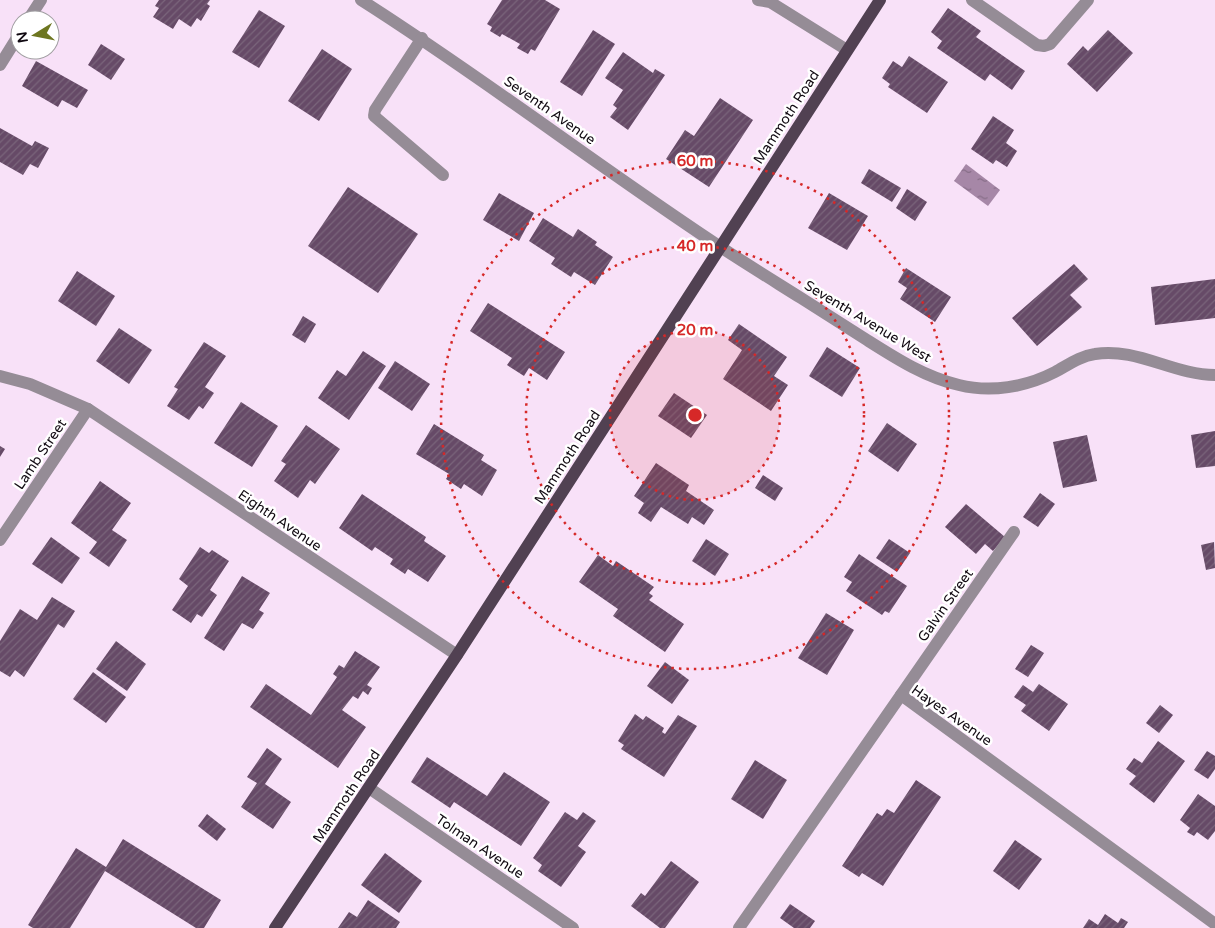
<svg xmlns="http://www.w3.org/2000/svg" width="1215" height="928" font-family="'Varela Round',sans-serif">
<defs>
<pattern id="water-ripples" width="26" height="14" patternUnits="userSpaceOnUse" patternTransform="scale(1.25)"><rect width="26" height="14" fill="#a687a7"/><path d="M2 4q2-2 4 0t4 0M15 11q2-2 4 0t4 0" fill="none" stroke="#866d87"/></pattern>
<pattern id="building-hatch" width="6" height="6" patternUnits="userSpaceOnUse" patternTransform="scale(1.25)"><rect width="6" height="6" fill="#664a67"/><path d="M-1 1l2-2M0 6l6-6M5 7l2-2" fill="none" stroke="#7a657b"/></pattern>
</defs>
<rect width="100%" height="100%" fill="#f8e1f8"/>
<path fill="url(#water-ripples)" d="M966,164L1000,190L988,206L954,181Z"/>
<g fill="url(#building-hatch)">
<path d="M159,0H210L207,4L210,6L201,21L197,18L191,27L179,19L173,29L153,17L159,8L155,6Z"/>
<path d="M502,0H545L560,9L535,51L531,49L528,54L517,48L520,44L502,34L500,37L490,31L492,27L487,24Z"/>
<path d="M948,8L981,31L976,37L1025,71L1012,90L990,74L985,81L937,48L942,41L931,32Z"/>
<path d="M259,10L285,26L259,68L232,52Z"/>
<path d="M593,30L615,44L582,96L560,82Z"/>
<path d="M1108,30L1133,53L1097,92L1067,64L1083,46L1088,51Z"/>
<path d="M101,44L125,59L111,80L88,65Z"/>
<path d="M322,49L352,69L319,121L288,101Z"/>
<path d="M623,52L653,73L655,69L665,75L628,130L610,117L617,108L613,105L623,90L605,78Z"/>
<path d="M909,56L948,82L927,113L888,87L890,84L882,78L893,61L902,67Z"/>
<path d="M36,61L88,90L77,108L62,100L58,107L22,86Z"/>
<path d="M720,98L753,120L709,187L666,159L685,130L694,136Z"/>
<path d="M993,116L1014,130L1006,143L1017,151L1007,167L996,160L993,164L971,149Z"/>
<path d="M0,128L32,146L35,141L49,148L38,168L30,164L23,175L0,162Z"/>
<path d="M869,169L901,188L892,202L861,183Z"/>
<path d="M348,187L418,234L378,293L308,246Z"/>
<path d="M907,189L927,202L915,221L896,208Z"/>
<path d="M499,193L534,213L519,241L483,220Z"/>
<path d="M829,193L868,216L847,250L808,228Z"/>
<path d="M543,218L573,237L578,229L597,242L595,245L613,257L595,285L574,272L571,277L551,264L555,258L529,241Z"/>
<path d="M1074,264L1088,279L1070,295L1082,307L1037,346L1012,318Z"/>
<path d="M906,268L951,297L935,322L900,299L907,288L898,282Z"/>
<path d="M77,271L115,296L96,326L58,301Z"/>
<path d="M1215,279V318L1155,325L1151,287Z"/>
<path d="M488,303L565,352L547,380L529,368L524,376L507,365L512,358L470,331Z"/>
<path d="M303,316L316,324L305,343L292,335Z"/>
<path d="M739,324L787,357L774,376L788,385L771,411L723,379L742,350L728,340Z"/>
<path d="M119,328L152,350L129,384L96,361Z"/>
<path d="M204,342L226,356L205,387L214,393L203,409L199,406L189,420L167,406L178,389L174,387Z"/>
<path d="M827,347L860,368L842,397L809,376Z"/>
<path d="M363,351L386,366L349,420L318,398L337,370L346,376Z"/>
<path d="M395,361L430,384L412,411L378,388Z"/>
<path d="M674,393L707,415L691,438L658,416Z"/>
<path d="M241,402L278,426L252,467L214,443Z"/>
<path d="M887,423L917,444L898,472L868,451Z"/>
<path d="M434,424L484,455L481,460L497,470L482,496L464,484L461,489L446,479L449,474L416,454Z"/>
<path d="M306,425L340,449L315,484L310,480L298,498L274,481L286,464L281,461Z"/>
<path d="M1215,431V466L1196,468L1191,435Z"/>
<path d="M1087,435L1097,481L1063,488L1053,442Z"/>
<path d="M0,446L5,449L0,457Z"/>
<path d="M656,463L689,485L686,491L714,510L704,525L692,517L688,524L661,507L651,522L638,513L644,503L634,496Z"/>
<path d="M763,475L783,488L775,501L755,488Z"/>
<path d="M100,481L131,503L112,530L127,540L109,567L89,553L97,542L71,523Z"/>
<path d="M1040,493L1055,504L1038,527L1023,517Z"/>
<path d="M362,494L426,537L424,541L446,556L428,582L408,569L405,574L390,564L393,559L375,547L372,551L339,528Z"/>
<path d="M966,504L1005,537L993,551L985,544L976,554L945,527Z"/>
<path d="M51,537L80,558L62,584L32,564Z"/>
<path d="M706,539L729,554L715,576L692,561Z"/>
<path d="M889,539L910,553L897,572L876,558Z"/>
<path d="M1214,542L1215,568L1206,570L1201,545Z"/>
<path d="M200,547L209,553L212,550L229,561L210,590L217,595L202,617L197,614L191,623L172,610L188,586L179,579Z"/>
<path d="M859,554L907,586L889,613L885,611L882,615L846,591L852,582L844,577Z"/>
<path d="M598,555L613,566L616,561L654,587L649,593L653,596L649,600L684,624L665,652L613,616L618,609L579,582Z"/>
<path d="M242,576L270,593L259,610L264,613L253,629L242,623L224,651L204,638Z"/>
<path d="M52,597L75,611L64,628L58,624L24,677L15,670L10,677L0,671V641L20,609L37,620Z"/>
<path d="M826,613L854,630L827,675L798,658Z"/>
<path d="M116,641L146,664L127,691L96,669Z"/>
<path d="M1031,645L1044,653L1028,677L1015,669Z"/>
<path d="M355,651L380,667L367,685L372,688L368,695L363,691L358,699L353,696L342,710L366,727L338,768L250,707L266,684L311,715L337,677L333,674L339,665L344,668Z"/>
<path d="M665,662L689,680L672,704L647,686Z"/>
<path d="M93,672L126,697L106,723L73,699Z"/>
<path d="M1039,684L1068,704L1049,731L1021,711L1026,705L1014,697L1023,685L1033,692Z"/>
<path d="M1160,705L1173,715L1159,733L1146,723Z"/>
<path d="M635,714L643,720L646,716L664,728L662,732L665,734L678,715L697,726L664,777L621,749L624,745L618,741Z"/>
<path d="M1158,741L1185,761L1154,803L1129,784L1136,776L1126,769L1134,758L1142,763Z"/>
<path d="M267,748L282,759L265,784L291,802L273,829L241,807L257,783L247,777Z"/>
<path d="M1207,751L1215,756V769L1208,779L1194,770Z"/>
<path d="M427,757L487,796L504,772L550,802L521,846L454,802L450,808L411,782Z"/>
<path d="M755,760L787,780L763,819L731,799Z"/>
<path d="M916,780L941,797L883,886L862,873L859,877L842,866L877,813L882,816L887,809L894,813Z"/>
<path d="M1198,794L1215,806V831L1208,840L1197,832L1194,836L1187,832L1190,828L1180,820Z"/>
<path d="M565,812L577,820L583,812L596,821L578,846L586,852L561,887L538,871L542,865L533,858Z"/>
<path d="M207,814L226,829L217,841L198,826Z"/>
<path d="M123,839L221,900L204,928H196L105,871L70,928H33L28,925L76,848L106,867Z"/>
<path d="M1015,840L1042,859L1019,890L993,871Z"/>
<path d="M385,853L422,881L399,913L361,885Z"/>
<path d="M671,861L699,882L665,928H660L631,906L641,893L645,896Z"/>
<path d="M368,900L400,922L396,928H338L349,912L357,917Z"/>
<path d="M790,904L815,921L810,928H794L780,918Z"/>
<path d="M1105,914L1118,923L1121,918L1128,922L1124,928H1083L1089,919L1098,925Z"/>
</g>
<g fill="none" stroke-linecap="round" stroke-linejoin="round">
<g stroke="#958c96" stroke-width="12">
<path d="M361,0C484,78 600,168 722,248C748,265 774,281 801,298C823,312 845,326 867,340C897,359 925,377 959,385C991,393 1026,387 1055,372C1068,365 1080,356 1095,354C1136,347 1174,375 1215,375"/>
<path d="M758,0L770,2L847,50"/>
<path d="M972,0L1037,45L1044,46L1050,44L1088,0"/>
<path d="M28,20L41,0"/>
<path d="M422,38L375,110L374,116L443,175"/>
<path d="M0,65L20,33"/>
<path d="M0,376L30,384L88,409L457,655"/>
<path d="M0,540L88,409"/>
<path d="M901,695L1014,532"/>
<path d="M369,788L573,928"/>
<path d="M739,928L901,695L1215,924"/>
</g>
<path stroke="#514152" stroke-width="12" d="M275,928L457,655L880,0"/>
</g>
<circle cx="695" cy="415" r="85" fill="#d62828" fill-opacity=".12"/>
<g fill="none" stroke="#d62828" stroke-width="2.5" stroke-dasharray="2.5 5">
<circle cx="695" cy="415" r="85"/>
<circle cx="695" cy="415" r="169"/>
<circle cx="695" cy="415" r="254"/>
</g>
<g text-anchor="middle" stroke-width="5" stroke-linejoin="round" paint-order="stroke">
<g font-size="14" fill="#100911" stroke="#fff">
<text transform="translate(550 110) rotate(35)" y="5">Seventh Avenue</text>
<text transform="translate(786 117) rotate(-57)" y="5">Mammoth Road</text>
<text transform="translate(868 321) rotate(31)" y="5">Seventh Avenue West</text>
<text transform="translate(40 454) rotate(-56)" y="5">Lamb Street</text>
<text transform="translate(567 457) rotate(-57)" y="5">Mammoth Road</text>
<text transform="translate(280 520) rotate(34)" y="5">Eighth Avenue</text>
<text transform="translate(945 605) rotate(-55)" y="5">Galvin Street</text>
<text transform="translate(952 715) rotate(35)" y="5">Hayes Avenue</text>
<text transform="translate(346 796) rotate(-56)" y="5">Mammoth Road</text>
<text transform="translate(480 846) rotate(34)" y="5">Tolman Avenue</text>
</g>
</g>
<circle cx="695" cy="415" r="8" fill="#d62828" stroke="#fff" stroke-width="2.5"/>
<g font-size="15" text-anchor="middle" font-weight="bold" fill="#d62828" stroke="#fff" stroke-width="5" stroke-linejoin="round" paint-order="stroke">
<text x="695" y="166">60 m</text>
<text x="695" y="251">40 m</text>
<text x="695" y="335">20 m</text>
</g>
<g transform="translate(35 35) rotate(260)"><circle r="24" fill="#ffffff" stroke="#9f9da0"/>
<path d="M0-4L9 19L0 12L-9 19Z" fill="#6d7620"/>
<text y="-8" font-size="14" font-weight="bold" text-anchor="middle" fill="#100911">N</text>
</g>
</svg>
